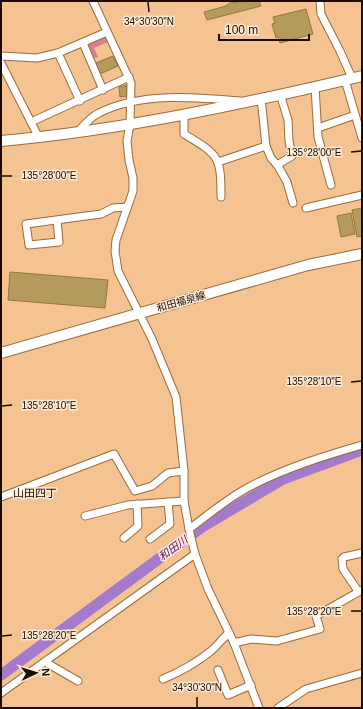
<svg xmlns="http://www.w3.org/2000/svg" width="363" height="709" font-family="Arial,'Noto Sans JP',sans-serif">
<rect width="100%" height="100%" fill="#f4c391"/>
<path fill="#d97f93" d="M106,37L108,42L94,48L98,57L93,59L88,45Z"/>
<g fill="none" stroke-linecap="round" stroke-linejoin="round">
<path stroke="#a37acc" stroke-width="11" d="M1,675L202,527L283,479L362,450"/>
</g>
<g fill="#b59a5d" stroke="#91773a">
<path d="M232,1L233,3L242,1H259L261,6L207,20L204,12L226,6Z"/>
<path d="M306,9L313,34L280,43L278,37L276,38L272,24L275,23L273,17Z"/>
<path d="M113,56L118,66L100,74L96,63Z"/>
<path d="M126,85L127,96L120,97L119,87Z"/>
<path d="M362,208V236L357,237L352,210Z"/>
<path d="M351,213L355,234L341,237L337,216Z"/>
<path d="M10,272L108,280L105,308L8,300Z"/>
</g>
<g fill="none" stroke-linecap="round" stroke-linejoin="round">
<g stroke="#996c3c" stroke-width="9">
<g id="street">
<path d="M93,1L131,83L130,125L127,141L129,160L133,178V191L116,240L115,251L118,271L152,339L176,397L184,471V501L189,529L195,554L208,589L234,643L259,708"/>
<path d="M320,1L321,14L340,51L352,78"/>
<path d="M83,43L103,90"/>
<path d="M58,53L80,101"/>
<path d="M1,56L37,58L58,53L107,32"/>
<path d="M1,63L39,138"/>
<path d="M345,80L362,138"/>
<path d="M315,87L318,137L331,185"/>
<path d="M261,98L266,146L271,158L278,166L287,182L293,203"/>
<path d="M184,115V134C219,155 221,156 221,197"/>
<path d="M31,122L129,77"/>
<path d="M318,128L355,115"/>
<path d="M77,133C83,126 90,117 99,113C140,92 196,97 240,101"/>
<path d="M218,162L266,146"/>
<path d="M277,165L292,156L289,141L288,120L280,94"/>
<path d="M306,208L362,195"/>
<path d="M57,220L59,242L29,245L26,224L101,214L113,208L127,207"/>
<path d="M1,497L114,454L135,491L152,486L168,473L184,471"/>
<path d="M85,516L128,505L184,501"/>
<path d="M189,529C208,515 228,498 249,487C285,468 324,456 362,445"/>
<path d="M124,538L138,526L137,504"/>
<path d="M150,539L170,524L168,502"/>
<path d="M358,591L343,569L342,559L344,557L362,553"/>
<path d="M234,643L251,639L277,641L320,629L316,616L362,590"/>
<path d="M45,662L78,681"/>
<path d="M218,670L228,695L251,685"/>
<path d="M163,679C180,672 196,663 211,651C217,646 222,639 229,633"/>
<path d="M1,693L195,554"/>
<path d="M278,708L306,689L362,673"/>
</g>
</g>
<g stroke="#996c3c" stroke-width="12">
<g id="secondary">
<path d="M1,141C123,130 243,104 362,76"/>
<path d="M1,353L308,265L362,254"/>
</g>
</g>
<use href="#street" stroke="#fff" stroke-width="7"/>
<use href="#secondary" stroke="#fff" stroke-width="10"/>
</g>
<path fill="none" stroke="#1a0a00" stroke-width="1.5" d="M148,2L149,12M351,152L361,151M2,176H12M351,382L361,381M2,406L12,405M351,611H361M2,636L12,635M197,697V707"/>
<g text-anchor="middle" stroke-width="3" stroke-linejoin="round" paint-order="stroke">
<g font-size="10" fill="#1a0a00" stroke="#ffead6">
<text transform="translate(181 301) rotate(-16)" y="4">和田福泉線</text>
</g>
<g font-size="11" fill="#1a0a00" stroke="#ffead6">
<text x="35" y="497">山田四丁</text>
</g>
<g font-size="11" font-style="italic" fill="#4f1577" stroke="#ffead6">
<text transform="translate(173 548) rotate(-36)" y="4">和田川</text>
</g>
</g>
<g font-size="10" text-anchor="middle" fill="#1a0a00" stroke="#ffead6" stroke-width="3" stroke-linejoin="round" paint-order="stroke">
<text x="149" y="25">34°30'30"N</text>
<text x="314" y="156">135°28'00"E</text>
<text x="49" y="179">135°28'00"E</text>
<text x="314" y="385">135°28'10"E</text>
<text x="49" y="409">135°28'10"E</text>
<text x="314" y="615">135°28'20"E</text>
<text x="49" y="639">135°28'20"E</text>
<text x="197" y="691">34°30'30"N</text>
</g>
<rect width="363" height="709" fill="none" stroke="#1a0a00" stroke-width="4"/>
<g transform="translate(36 673) rotate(86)" stroke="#ffead6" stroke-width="3" paint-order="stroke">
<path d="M0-3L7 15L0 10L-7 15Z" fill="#1a0a00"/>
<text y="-6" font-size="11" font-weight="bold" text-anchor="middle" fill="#1a0a00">N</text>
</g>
<path d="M219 34v6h90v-6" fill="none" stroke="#1a0a00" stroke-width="2"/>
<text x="225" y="34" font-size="12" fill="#1a0a00" stroke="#ffead6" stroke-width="3" paint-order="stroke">100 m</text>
</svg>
